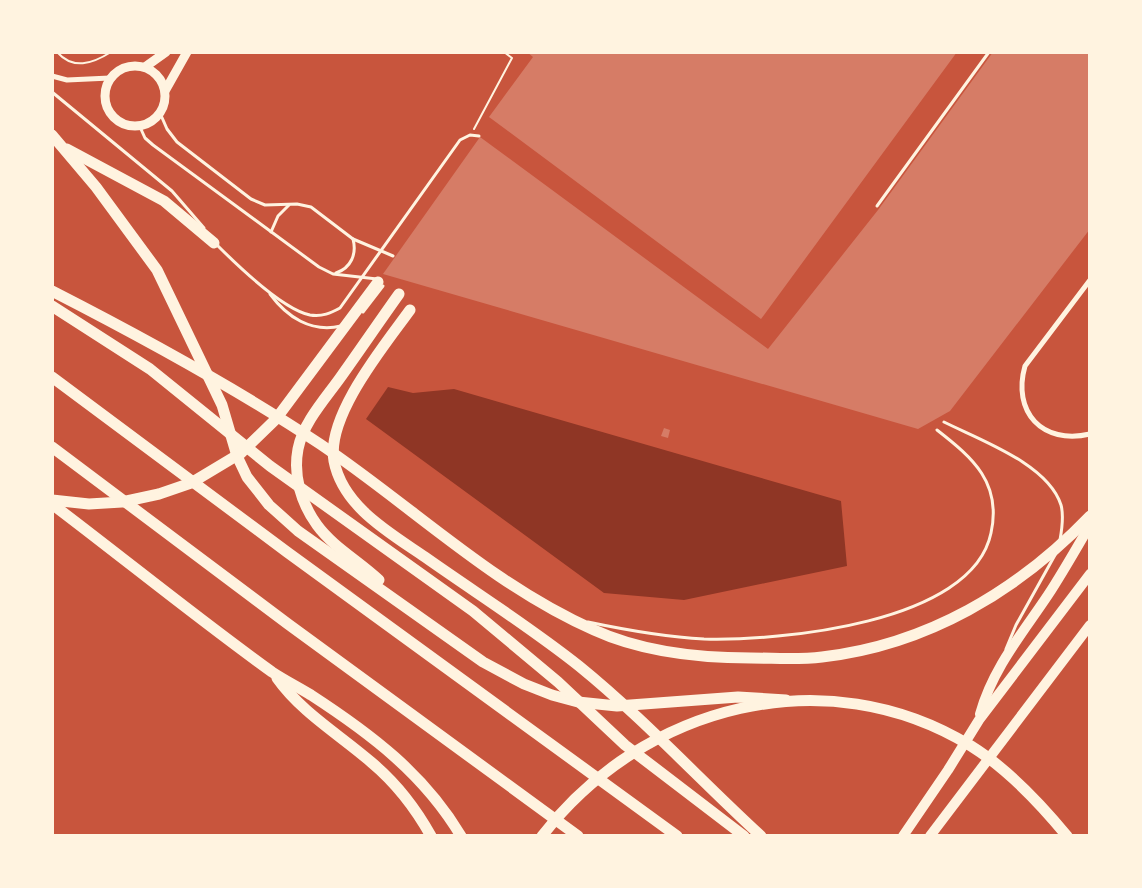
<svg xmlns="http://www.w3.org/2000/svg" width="1142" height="888" font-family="Raleway,sans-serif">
<rect width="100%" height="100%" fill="#c8553d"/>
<path fill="#8f3625" d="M388,387L413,393L454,389L841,501L847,566L684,600L604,593L366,419Z"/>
<g fill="#d67c66">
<path d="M527,52H957L761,319L489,117L533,57Z"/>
<path d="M993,52H1090V229L950,411L918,429L383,274L480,137L768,349L878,210Z"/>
<path d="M664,428L670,430L668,438L661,436Z"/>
</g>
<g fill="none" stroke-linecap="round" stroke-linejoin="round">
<g stroke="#fff3e0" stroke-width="2">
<path d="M57,52C73,70 92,64 111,52"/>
<path d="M474,129L512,58L504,52"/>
</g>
<g stroke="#fff3e0" stroke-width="3">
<path d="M52,92L172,191L204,228"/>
<path d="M160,113L167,129L177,142L251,199L265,205L297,204L311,207L353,239L393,256"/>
<path d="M140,127L145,138L153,145L319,267L333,274L377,279"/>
<path d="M877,206L989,52"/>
<path d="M271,232L278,216L289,205"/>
<path d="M217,245C238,266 282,309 310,315C322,317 331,313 340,308L460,140L470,135L479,136"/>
<path d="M336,273C351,268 357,254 353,239"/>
<path d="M270,294C287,317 311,333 341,326"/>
<path d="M363,312L383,286"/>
<path d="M944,422C980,440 1048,464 1061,505C1064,516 1062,529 1060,540"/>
<path d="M588,622C626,630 665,637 704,639C779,641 972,624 991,533C1002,483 973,458 937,430"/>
<path d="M1006,649L1016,625L1055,555"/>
</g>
<g stroke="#fff3e0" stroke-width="5">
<path d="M52,76L67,80L110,78"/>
<path d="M1090,280L1025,366C1012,412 1042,445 1090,434"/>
</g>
<g stroke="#fff3e0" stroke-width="9">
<circle cx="135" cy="96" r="30"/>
<path d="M145,67L166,52"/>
<path d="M165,91L187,52"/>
</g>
<g stroke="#fff3e0" stroke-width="10">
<path d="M980,714C993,668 1022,634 1048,595C1063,572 1076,549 1090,525"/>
<path d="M903,836L948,770L979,720L1090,574"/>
<path d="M930,836L1090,625"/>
</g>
<g stroke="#fff3e0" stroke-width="11">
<path d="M52,135L96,187L157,270L222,405L237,456L247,477L269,505L298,531L483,662L524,684L552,695L578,702L617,706L738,697L786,700"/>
<path d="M67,149L164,201L214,243"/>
<path d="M52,291C144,338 234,387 320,444C412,506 492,585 594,630C642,652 699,658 751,658C775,658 798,660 822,657C927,645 1018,591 1090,516"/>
<path d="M52,306L150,369L270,466L473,611L558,682L625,745L744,836"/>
<path d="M410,310C384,346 326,416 334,461C343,507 390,533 425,557C476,593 530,627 579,666C643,718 700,780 761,836"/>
<path d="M52,377L287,552L677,836"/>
<path d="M52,447L288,624L578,836"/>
<path d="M52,500L89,504L122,502L159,494L191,483L241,453L276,419L378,282"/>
<path d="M52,504C126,560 197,618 272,672C284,680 298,687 311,695C371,734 424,774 461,836"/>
<path d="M379,580C359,561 333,547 317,525C301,503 293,476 298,449C303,423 325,399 340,378C360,350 379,322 399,294"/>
<path d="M277,678C301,712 340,735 371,762C395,782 416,809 431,836"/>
<path d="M542,836C643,705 826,657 971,746C1008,769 1039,802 1067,836"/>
</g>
</g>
<rect width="1142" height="888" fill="none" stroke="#fff3e0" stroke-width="108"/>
</svg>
